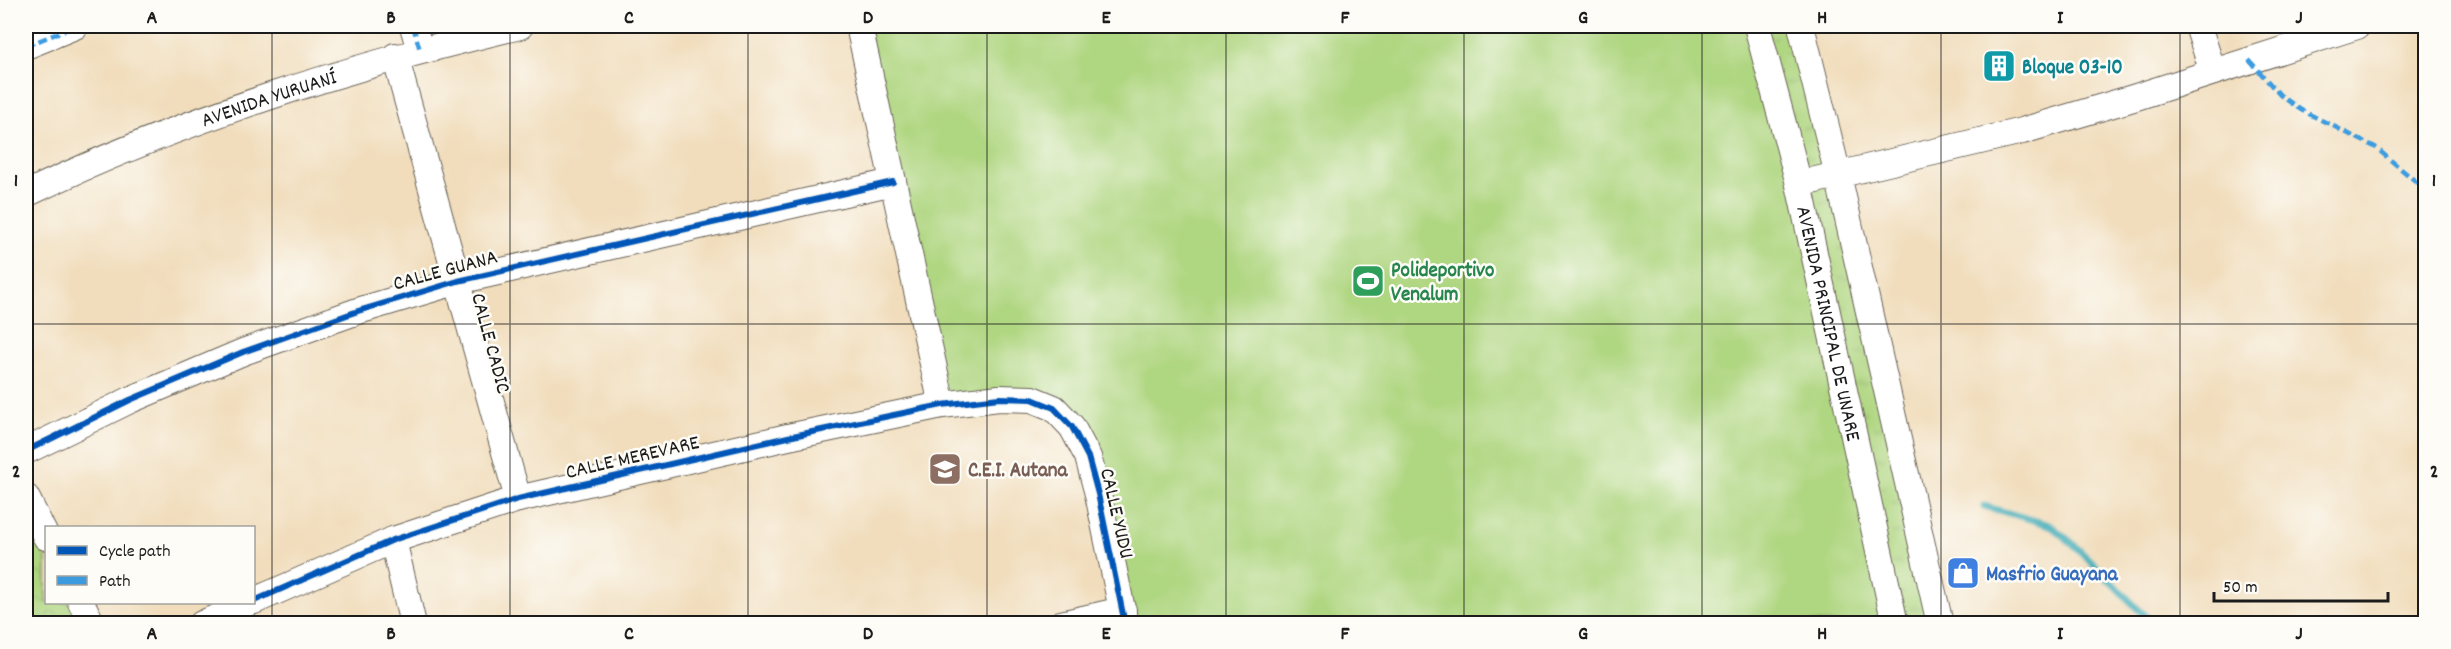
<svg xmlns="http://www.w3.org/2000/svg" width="2451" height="649" font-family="Dekko,sans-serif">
<defs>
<pattern id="grass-tufts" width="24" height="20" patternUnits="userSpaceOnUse" patternTransform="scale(1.5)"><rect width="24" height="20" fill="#afd680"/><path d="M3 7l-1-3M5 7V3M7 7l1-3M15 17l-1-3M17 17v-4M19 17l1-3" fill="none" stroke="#96b76e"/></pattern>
<pattern id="park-crowns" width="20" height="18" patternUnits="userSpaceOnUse" patternTransform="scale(1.5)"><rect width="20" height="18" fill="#afd680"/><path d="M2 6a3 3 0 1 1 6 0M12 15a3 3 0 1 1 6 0" fill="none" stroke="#96b76e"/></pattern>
</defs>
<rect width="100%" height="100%" fill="#fdfcf7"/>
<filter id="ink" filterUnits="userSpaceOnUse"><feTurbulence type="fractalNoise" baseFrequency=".0167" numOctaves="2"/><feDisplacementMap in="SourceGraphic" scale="12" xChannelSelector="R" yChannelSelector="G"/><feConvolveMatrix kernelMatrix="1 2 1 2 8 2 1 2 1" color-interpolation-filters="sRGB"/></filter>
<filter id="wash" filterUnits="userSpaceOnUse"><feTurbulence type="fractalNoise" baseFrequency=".008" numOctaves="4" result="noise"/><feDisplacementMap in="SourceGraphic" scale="24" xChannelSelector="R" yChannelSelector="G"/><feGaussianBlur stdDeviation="1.35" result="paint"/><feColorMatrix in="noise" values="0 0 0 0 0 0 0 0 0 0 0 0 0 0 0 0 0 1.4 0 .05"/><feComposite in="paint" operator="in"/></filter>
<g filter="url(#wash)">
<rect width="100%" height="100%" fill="#f1ddbc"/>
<path fill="url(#grass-tufts)" stroke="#66794e" stroke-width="1.5" d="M1757,26H1801L1940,623H1895Z"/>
<path fill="url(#park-crowns)" stroke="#66794e" stroke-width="1.5" d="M26,497L46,537V602L81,603L92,623H26Z"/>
<path fill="#afd680" stroke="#66794e" stroke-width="1.5" d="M859,26H1757L1895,623H1125L1098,494L1054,408L942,405Z"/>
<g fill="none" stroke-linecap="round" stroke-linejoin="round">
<path stroke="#3cacb7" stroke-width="7" d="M1984,506L2050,525L2072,543L2153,624"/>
</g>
</g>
<g filter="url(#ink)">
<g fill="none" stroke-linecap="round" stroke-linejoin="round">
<g stroke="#676054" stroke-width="28">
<g id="minor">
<path d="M413,26L420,50"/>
<path d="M859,26L942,405"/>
<path id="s1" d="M1757,26L1799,184L1895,624"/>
<path d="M1801,26L1838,175L1940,624"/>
<path d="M2198,26L2213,72"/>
<path d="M26,46L75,26"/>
<path d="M395,56L518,499"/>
<path d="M1799,184L2022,131L2133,98L2357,26"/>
<path id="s2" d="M26,194C188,117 345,68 520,26"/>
<path d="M26,451L130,400L243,352L358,311L458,281L893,182"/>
<path d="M26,497L46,537"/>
<path d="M393,540L413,624"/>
<path d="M254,601L393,540L518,499L788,437L942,405L999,398L1032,399L1054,408L1072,427L1088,457L1098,494L1125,624"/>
<path d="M81,602L92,624"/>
<path d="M202,624L250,602"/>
<path d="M1061,624L1123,610"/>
</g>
</g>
<use href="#minor" stroke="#fff" stroke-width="26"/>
<g stroke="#3c9bdf" stroke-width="4.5" stroke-dasharray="9 4.5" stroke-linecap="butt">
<path d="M413,26L420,50"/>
<path d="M26,46L75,26"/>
<path d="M2249,60L2280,95L2301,110L2375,147L2426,190"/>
</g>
<g stroke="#fdfcf7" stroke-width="10">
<g id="cycleway">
<path d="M26,451L130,400L243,352L358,311L458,281L893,182"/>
<path d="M254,601L393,540L518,499L788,437L942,405L999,398L1032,399L1054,408L1072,427L1088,457L1098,494L1125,624"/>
</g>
</g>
<use href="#cycleway" stroke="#0057b8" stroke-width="6"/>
</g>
</g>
<path fill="none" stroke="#1c1c1c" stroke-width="1.5" stroke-opacity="0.55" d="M272,26V624M510,26V624M748,26V624M987,26V624M1226,26V624M1464,26V624M1702,26V624M1941,26V624M2180,26V624M26,324H2426"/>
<defs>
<g id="building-square" transform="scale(1.725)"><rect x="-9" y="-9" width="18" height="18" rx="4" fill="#0f9aa8" stroke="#fdfcf7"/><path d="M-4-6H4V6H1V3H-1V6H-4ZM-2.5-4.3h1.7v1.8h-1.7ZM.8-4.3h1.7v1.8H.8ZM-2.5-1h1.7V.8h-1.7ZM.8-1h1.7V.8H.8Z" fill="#fff"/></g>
<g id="stadium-square" transform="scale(1.725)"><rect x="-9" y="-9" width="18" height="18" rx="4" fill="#2e9e5b" stroke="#fdfcf7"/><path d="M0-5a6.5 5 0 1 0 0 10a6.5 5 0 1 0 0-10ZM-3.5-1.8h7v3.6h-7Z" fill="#fff"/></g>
<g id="school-square" transform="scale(1.725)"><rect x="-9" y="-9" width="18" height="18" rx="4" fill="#8d6e63" stroke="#fdfcf7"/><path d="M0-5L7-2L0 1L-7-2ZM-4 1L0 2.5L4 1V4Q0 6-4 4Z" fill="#fff"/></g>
<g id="shop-square" transform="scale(1.725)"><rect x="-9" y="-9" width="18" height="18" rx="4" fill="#3f7fe0" stroke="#fdfcf7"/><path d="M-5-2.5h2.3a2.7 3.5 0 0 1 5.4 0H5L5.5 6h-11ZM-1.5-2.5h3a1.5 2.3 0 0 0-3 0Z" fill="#fff"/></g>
</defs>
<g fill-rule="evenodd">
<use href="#building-square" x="1999" y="66"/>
<use href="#stadium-square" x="1368" y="281"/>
<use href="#school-square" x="945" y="469"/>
<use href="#shop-square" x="1963" y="573"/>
</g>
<g text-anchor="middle" stroke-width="5" stroke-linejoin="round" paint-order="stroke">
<g font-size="21" font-weight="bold" fill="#0d838f" stroke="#fdfcf7" text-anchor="start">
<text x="2022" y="73">Bloque 03-10</text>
</g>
<g font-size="21" fill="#1c1c1c" stroke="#fdfcf7">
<text dy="7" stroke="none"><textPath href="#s2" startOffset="261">AVENIDA YURUANÍ</textPath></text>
<text transform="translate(445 269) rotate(-15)" y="7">CALLE GUANA</text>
<text dy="7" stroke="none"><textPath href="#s1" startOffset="306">AVENIDA PRINCIPAL DE UNARE</textPath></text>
<text transform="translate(492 343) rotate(75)" y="7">CALLE CADIC</text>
<text transform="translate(632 456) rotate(-13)" y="7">CALLE MEREVARE</text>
<text transform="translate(1118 513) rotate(77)" y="7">CALLE YUDU</text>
</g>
<g font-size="21" font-weight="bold" fill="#27864d" stroke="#fdfcf7" text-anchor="start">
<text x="1391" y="276">Polideportivo<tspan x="1391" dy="24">Venalum</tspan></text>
</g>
<g font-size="21" font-weight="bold" fill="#785e54" stroke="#fdfcf7" text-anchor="start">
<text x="968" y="476">C.E.I. Autana</text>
</g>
<g font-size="21" font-weight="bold" fill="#366cbe" stroke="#fdfcf7" text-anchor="start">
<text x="1986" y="580">Masfrio Guayana</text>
</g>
</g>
<rect width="2451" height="649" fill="none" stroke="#fdfcf7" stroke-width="66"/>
<rect x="45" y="526" width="210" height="78" fill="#fdfcf7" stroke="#a3a29f" stroke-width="1.5"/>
<rect x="57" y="546" width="30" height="9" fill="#0057b8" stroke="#a3a29f" stroke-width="1.5"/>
<text x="99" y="556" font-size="18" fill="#1c1c1c">Cycle path</text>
<rect x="57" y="576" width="30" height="9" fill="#3c9bdf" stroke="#a3a29f" stroke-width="1.5"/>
<text x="99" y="586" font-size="18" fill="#1c1c1c">Path</text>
<path d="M2214 592v9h174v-9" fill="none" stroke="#1c1c1c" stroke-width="3"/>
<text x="2223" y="592" font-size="18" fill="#1c1c1c" stroke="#fdfcf7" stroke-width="4.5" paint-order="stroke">50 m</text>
<rect x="33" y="33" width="2385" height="583" fill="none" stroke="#1c1c1c" stroke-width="2"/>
<g font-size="20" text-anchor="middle" font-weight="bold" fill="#1c1c1c">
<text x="152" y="23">A</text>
<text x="391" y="23">B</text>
<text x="629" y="23">C</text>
<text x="868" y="23">D</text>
<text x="1106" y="23">E</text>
<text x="1345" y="23">F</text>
<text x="1583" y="23">G</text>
<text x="1822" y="23">H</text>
<text x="2060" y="23">I</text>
<text x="2299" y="23">J</text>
<text x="16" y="186">1</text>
<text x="2434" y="186">1</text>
<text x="16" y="477">2</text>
<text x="2434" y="477">2</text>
<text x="152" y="639">A</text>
<text x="391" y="639">B</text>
<text x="629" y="639">C</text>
<text x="868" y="639">D</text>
<text x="1106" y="639">E</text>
<text x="1345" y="639">F</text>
<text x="1583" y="639">G</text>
<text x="1822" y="639">H</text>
<text x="2060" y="639">I</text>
<text x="2299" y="639">J</text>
</g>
</svg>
